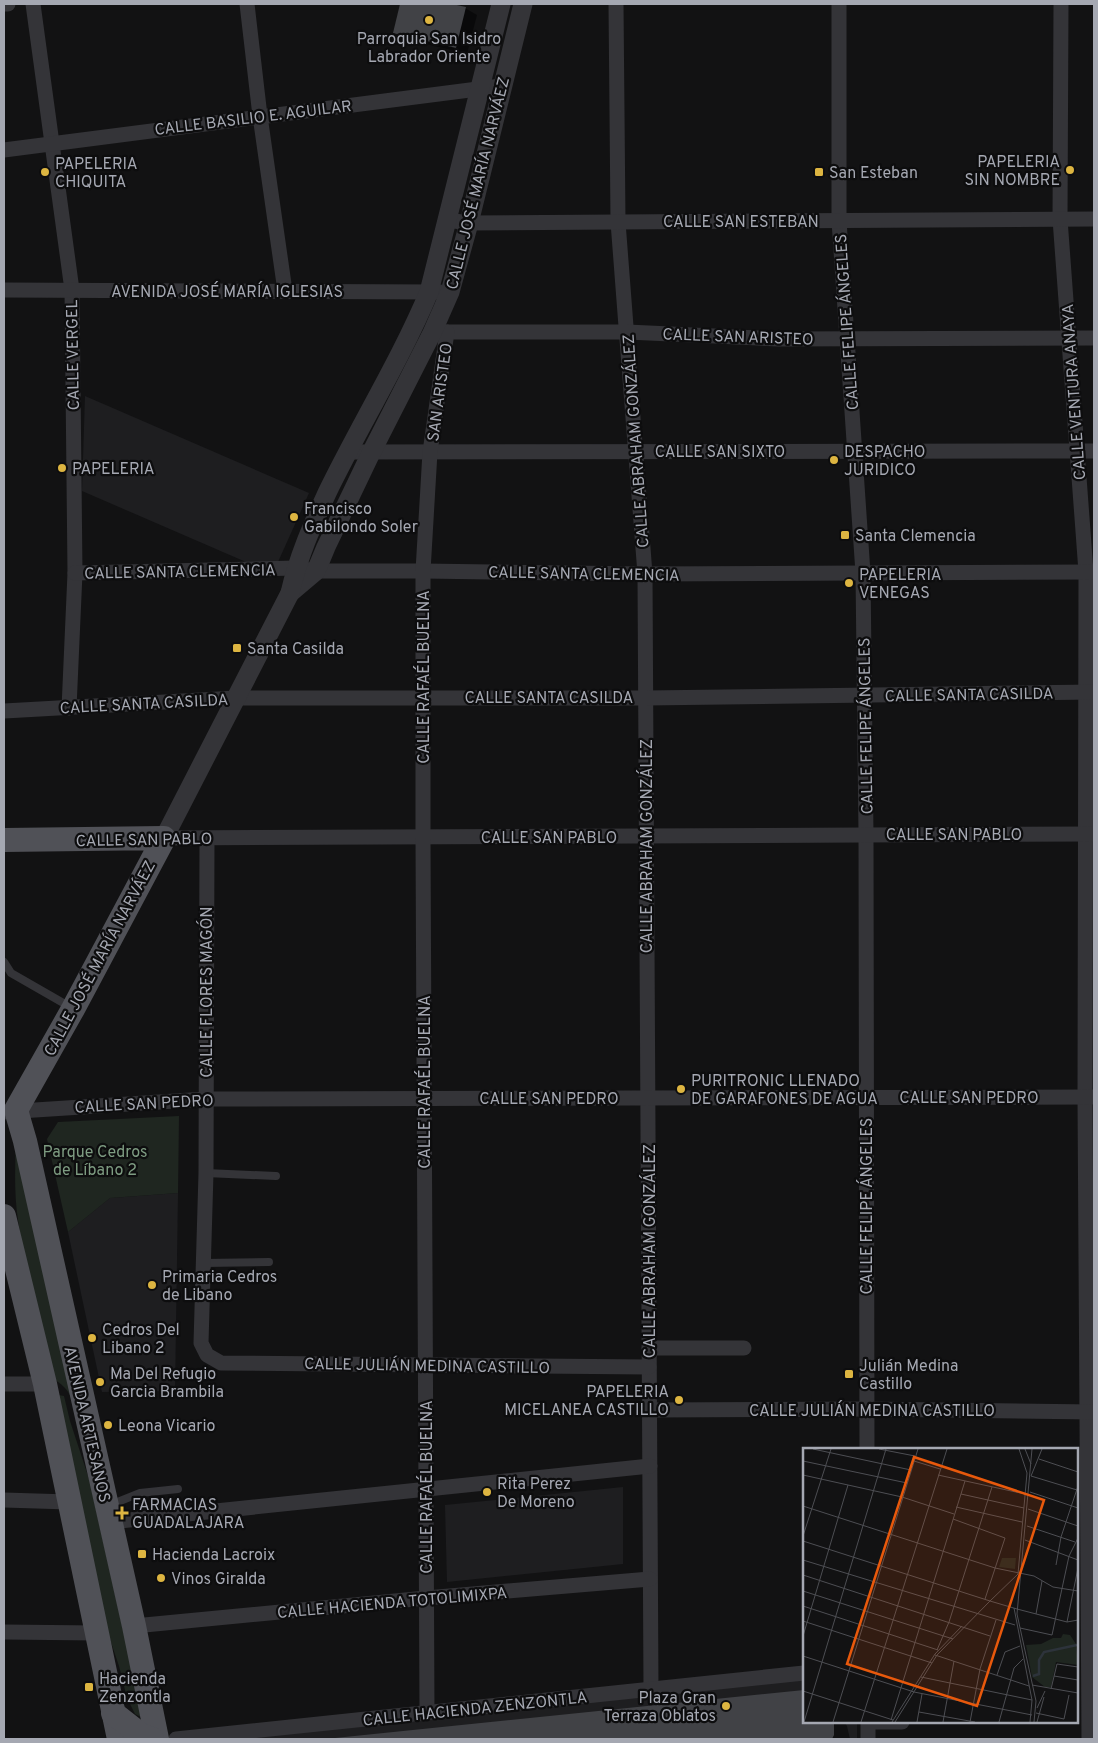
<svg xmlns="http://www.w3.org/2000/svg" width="1098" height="1743" font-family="Overpass,sans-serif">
<rect width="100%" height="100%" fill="#121213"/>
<g fill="#1e1e20">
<path d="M85,396L309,493L278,562H246L82,491Z"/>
<path d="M178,1193L175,1391L102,1392L68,1232L110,1198Z"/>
<path d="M623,1487V1564L447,1582L445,1505Z"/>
<path d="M804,1677V1722H857V1739H185Z"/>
</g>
<g fill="#1f2620">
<path d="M179,1116L178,1193L110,1198L68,1232L47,1139L58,1122Z"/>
<path d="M16,1140L72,1400C68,1389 62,1384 52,1378C40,1326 26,1273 18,1220C14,1194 15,1167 16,1140Z"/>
<path d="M53,1394L64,1396L70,1421L89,1479L143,1718L135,1714L127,1698L119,1666L104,1621Z"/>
</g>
<g fill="#0007">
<path d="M401,4H447L465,8L477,15L467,54L406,39L394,32Z"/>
<path d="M804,1691V1722H844L847,1726L850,1739H335Z"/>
</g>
<g fill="#414246">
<path d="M400,4H452L466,7L456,48L393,33Z"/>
<path d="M804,1690V1722H834V1735L832,1739H335V1738Z"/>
</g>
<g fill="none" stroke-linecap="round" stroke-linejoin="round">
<g stroke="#343438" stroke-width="8">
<path d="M4,962L11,973L72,1008"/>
<path d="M206,1173L276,1176"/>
<path d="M204,1263L269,1262"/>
<path d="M110,1505L140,1493L178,1489"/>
</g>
<g stroke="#343438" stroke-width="15">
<path d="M4,4H8"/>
<path d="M33,4L72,290L75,573L69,708"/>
<path d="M247,4L260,116L285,291"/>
<path d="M616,4L618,222L645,574L651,1689"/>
<path d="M839,4V221L863,573L866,834L867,1449"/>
<path d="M1061,4L1060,219L1086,572L1085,1097L1089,1739"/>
<path d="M4,150L501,86"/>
<path d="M447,220L469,223L1094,219"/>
<path d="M4,290L440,292"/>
<path d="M438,332H627L778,339L1094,338"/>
<path d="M347,452L1094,451"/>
<path d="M75,573L295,568L316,571H423L645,574L1094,572"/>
<path d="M4,711L236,698H646L1094,692"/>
<path d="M164,838L1094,834"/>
<path d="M207,838L206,1173L201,1343L207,1355L221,1363L649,1367"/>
<path d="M4,1112L206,1099L1094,1097"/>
<path d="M649,1348H744"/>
<path d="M4,1384H45"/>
<path d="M650,1410L867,1409L1094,1412"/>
<path d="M4,1500L69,1502"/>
<path d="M110,1522L650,1466"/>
<path d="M134,1626L426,1598L650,1579"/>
<path d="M4,1632L97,1633"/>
<path d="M427,1713L423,837V571L430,452L447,332"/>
<path d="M868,1722H902"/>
<path d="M868,1722V1739"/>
<path d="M176,1739L804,1673"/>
</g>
<g stroke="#343438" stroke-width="19">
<path d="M290,593L316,571L326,547L371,453L432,333L450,292L469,223L523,4"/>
<path d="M164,838L290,593C298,557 312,526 327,493C360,425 400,361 429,292L501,4"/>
</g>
<g stroke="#505157" stroke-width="24">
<path d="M4,840L164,838L73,1009L16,1110L25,1141L134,1626L157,1739"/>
<path d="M4,1216L45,1384L119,1739"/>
<path d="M113,1713L141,1735L152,1739"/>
</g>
</g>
<g fill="#ddb541" stroke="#0d0d0e" stroke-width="2">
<circle cx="429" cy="20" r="5"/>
<circle cx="1070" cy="170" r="5"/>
<circle cx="45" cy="172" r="5"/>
<rect x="814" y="167" width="10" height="10" rx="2.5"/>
<circle cx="834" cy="460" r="5"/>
<circle cx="62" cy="468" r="5"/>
<circle cx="294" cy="517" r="5"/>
<rect x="840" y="530" width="10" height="10" rx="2.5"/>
<circle cx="849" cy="583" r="5"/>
<rect x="232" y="643" width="10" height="10" rx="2.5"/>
<circle cx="681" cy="1089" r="5"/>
<circle cx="152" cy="1285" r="5"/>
<circle cx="92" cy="1338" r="5"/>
<rect x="844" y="1369" width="10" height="10" rx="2.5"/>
<circle cx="100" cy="1382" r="5"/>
<circle cx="679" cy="1400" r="5"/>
<circle cx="108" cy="1425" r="5"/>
<circle cx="487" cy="1492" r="5"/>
<path d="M119.5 1505.5h5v5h5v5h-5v5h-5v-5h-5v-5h5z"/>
<rect x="137" y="1549" width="10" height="10" rx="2.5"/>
<circle cx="161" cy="1578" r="5"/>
<rect x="84" y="1682" width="10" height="10" rx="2.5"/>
<circle cx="726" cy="1706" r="5"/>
</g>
<g text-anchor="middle" stroke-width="4.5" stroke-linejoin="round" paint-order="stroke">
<g font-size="16" fill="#a5a8b2" stroke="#0d0d0e" text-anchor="start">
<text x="429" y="44" text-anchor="middle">Parroquia San Isidro<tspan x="429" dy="18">Labrador Oriente</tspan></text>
<text x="1060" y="167" text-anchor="end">PAPELERIA<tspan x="1060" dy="18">SIN NOMBRE</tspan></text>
<text x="55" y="169">PAPELERIA<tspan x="55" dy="18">CHIQUITA</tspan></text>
<text x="829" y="178">San Esteban</text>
<text x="844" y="457">DESPACHO<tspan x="844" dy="18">JURIDICO</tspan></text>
<text x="72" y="474">PAPELERIA</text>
<text x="304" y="514">Francisco<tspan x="304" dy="18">Gabilondo Soler</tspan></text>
<text x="855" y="541">Santa Clemencia</text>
<text x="859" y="580">PAPELERIA<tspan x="859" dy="18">VENEGAS</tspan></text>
<text x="247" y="654">Santa Casilda</text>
<text x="691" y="1086">PURITRONIC LLENADO<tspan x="691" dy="18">DE GARAFONES DE AGUA</tspan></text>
<text x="162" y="1282">Primaria Cedros<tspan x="162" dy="18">de Libano</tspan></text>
<text x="102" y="1335">Cedros Del<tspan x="102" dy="18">Libano 2</tspan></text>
<text x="859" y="1371">Julián Medina<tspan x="859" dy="18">Castillo</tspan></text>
<text x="110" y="1379">Ma Del Refugio<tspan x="110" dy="18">Garcia Brambila</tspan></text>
<text x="669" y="1397" text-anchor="end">PAPELERIA<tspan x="669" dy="18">MICELANEA CASTILLO</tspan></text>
<text x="118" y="1431">Leona Vicario</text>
<text x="497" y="1489">Rita Perez<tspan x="497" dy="18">De Moreno</tspan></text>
<text x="132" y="1510">FARMACIAS<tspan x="132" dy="18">GUADALAJARA</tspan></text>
<text x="152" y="1560">Hacienda Lacroix</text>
<text x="171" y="1584">Vinos Giralda</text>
<text x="99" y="1684">Hacienda<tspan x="99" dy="18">Zenzontla</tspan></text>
<text x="716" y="1703" text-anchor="end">Plaza Gran<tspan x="716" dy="18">Terraza Oblatos</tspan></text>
</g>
<g font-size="16" fill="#a5a8b2" stroke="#0d0d0e">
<text transform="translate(253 117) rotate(-7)" y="6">CALLE BASILIO E. AGUILAR</text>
<text transform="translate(477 183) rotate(-76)" y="6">CALLE JOSÉ MARÍA NARVÁEZ</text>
<text x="741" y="227">CALLE SAN ESTEBAN</text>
<text x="227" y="297">AVENIDA JOSÉ MARÍA IGLESIAS</text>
<text transform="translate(846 322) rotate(-94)" y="6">CALLE FELIPE ÁNGELES</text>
<text transform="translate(738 336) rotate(2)" y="6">CALLE SAN ARISTEO</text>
<text transform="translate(72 355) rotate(-91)" y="6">CALLE VERGEL</text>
<text transform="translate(439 392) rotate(-82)" y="6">SAN ARISTEO</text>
<text transform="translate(1073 392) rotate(-94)" y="6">CALLE VENTURA ANAYA</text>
<text transform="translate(635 441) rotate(-94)" y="6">CALLE ABRAHAM GONZÁLEZ</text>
<text x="720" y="457">CALLE SAN SIXTO</text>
<text transform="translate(180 571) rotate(-1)" y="6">CALLE SANTA CLEMENCIA</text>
<text transform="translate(584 573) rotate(1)" y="6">CALLE SANTA CLEMENCIA</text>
<text transform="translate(423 677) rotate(-90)" y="6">CALLE RAFAÉL BUELNA</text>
<text transform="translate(969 694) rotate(-1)" y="6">CALLE SANTA CASILDA</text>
<text x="549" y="703">CALLE SANTA CASILDA</text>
<text transform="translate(144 703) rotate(-3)" y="6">CALLE SANTA CASILDA</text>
<text transform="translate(865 726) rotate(-91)" y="6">CALLE FELIPE ÁNGELES</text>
<text x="954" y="840">CALLE SAN PABLO</text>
<text x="549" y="843">CALLE SAN PABLO</text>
<text transform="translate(144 839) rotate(-1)" y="6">CALLE SAN PABLO</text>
<text transform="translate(646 846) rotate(-90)" y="6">CALLE ABRAHAM GONZÁLEZ</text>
<text transform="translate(99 958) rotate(-62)" y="6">CALLE JOSÉ MARÍA NARVÁEZ</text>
<text transform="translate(206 992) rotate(-90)" y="6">CALLE FLORES MAGÓN</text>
<text transform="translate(424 1082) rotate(-90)" y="6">CALLE RAFAÉL BUELNA</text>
<text x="969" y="1103">CALLE SAN PEDRO</text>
<text x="549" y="1104">CALLE SAN PEDRO</text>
<text transform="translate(144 1103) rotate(-3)" y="6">CALLE SAN PEDRO</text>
<text transform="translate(866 1206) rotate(-90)" y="6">CALLE FELIPE ÁNGELES</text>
<text transform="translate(649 1251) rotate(-90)" y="6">CALLE ABRAHAM GONZÁLEZ</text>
<text transform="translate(427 1365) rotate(1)" y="6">CALLE JULIÁN MEDINA CASTILLO</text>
<text x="872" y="1416">CALLE JULIÁN MEDINA CASTILLO</text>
<text transform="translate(88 1424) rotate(77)" y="6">AVENIDA ARTESANOS</text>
<text transform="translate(426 1487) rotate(-90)" y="6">CALLE RAFAÉL BUELNA</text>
<text transform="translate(392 1602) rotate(-5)" y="6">CALLE HACIENDA TOTOLIMIXPA</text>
<text transform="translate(475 1708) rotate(-6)" y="6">CALLE HACIENDA ZENZONTLA</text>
</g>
<g font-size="16" fill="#7e9c82" stroke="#0d0d0e">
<text x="95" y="1157">Parque Cedros<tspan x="95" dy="18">de Líbano 2</tspan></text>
</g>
</g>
<g transform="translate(803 1448)">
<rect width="275" height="275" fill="#121213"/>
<path d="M199,110H213L212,121L196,119ZM260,186L267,187L273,196L275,217L253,214L248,239H242L229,229L223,197L238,196L250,190H258Z" fill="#1f2620"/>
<path fill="none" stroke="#2d333b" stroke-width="2.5" d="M230,228L236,226V212L241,204L274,197"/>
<path fill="none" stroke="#4d4e53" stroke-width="1" d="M10,1L108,22M76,1L112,8M222,1L228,16M229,1L214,166L233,253L231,274M239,1L228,28L274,42M236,11L275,24M0,13L104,35M111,13L137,21M0,27L99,49L151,66M135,27L222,46M227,44L275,60M158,46L221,60M0,58L192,120L231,128L250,139L275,143M153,59L219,74M225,61L275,78M150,71L202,90L182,151M224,78L272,94M0,88L28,1M222,92L275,112M0,93L187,153L134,207L92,274M0,112L212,177M253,117L258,89L275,38M0,127L187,188M0,143L150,191M0,158L135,202M211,160L229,252L227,274M214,161L264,174L275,172M214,161L187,153L215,126L224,25L216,1M233,166L239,133M0,173L129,215M264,174L275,120M217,180L249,187L266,108L275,90M0,188L45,37M134,202L146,174L189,39M132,207L226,238M0,208L111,244L229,267M194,227L202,204L217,198M251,228L275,232M118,229L229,252M229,237L275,245M248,241L254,216L275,219M0,243L90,272M234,260L242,243M116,264L172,274M233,265L261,271L266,247M88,272L162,33M1,274L83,1M30,274L115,1M58,274L144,1M89,274L132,206L159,178M114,274L119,246M140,274L151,213M167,274L177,221L193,172M196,274L211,220L220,211M234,274L241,249"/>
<path fill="#e8590c" fill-opacity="0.15" stroke="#e8590c" stroke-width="2.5" d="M111,9L241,52L174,258L44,216Z"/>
<rect width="275" height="275" fill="none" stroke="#a5a8b2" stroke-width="2.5"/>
</g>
<rect width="1098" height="1743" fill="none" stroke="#a5a8b2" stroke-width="10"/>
</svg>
